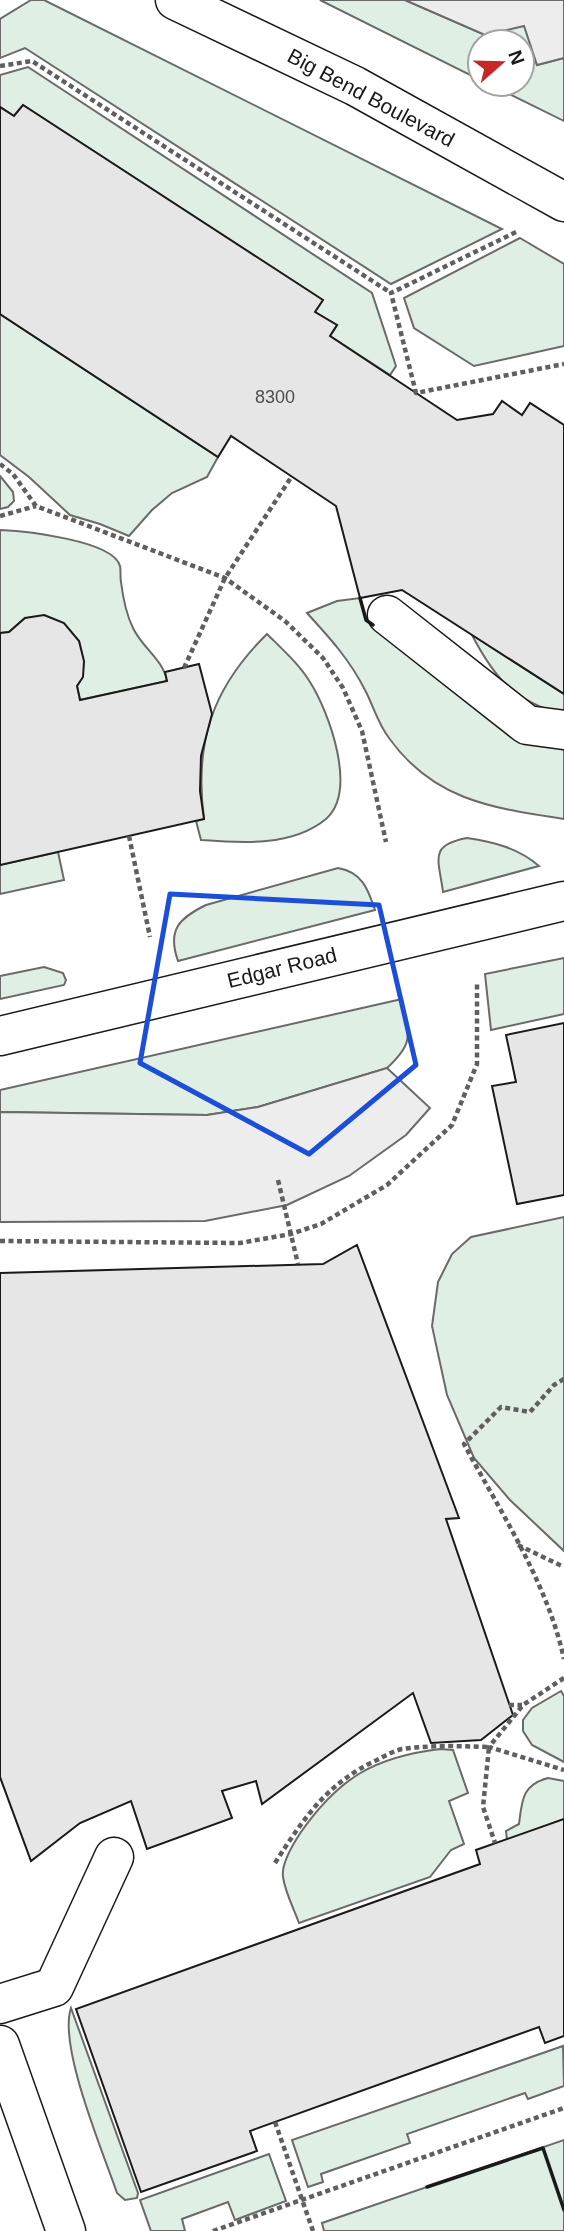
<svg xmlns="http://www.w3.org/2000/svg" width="564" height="2231" font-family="Helvetica,sans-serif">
<rect width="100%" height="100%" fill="#fff"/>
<g fill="#e0efe3" stroke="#6a6a6a" stroke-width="2">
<path d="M31,0H44L502,229L391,284L25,48L0,58V19Z"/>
<path d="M320,0H405L485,35L525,25L537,65L564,58V121L489,84H522V42H480V80Z"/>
<path d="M28,67L372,293L396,366L390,375L330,336L337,325L315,312L322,300L23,105L14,116L0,107V75Z"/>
<path d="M520,238L564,264V346L474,366L414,328L404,298Z"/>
<path d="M0,314L218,457L207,477L172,493L152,510L129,536L100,524L70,515L29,477L0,455Z"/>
<path d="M0,476L13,492L14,501L8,507L0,509Z"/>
<path d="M0,530C23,531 113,540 120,566C121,570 120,577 121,582C123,598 126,614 133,628C143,649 163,659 167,681L80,700L77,686C87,671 83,657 79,641L25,618L9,632L0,633Z"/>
<path d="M360,598L366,620L521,739L564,744V819C493,808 434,801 389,738C378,724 373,705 365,690C350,660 329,637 307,613L337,601Z"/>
<path d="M267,634C282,649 299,664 310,682C329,712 358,791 326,819C292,847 241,843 201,840L196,821L204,819C194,743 212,688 267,634Z"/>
<path d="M472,635L564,694V715C514,701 495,679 472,635Z"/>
<path d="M467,838C494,842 518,848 539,866L443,892C439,860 428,845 467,838Z"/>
<path d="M58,852L64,880L0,894V865Z"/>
<path d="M338,868C362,872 368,889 375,910L178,961C167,930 179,918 206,905Z"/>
<path d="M564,958V1014L491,1030L485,974Z"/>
<path d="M44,967L63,973L66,980L64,985L0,999V976Z"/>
<path d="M402,999C408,1035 416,1041 387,1068L258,1107L207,1115L0,1112V1090Z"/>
<path d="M564,1217V1551L510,1500L474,1458L447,1395L432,1326L438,1282L452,1254L471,1237Z"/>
<path d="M561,1691L564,1696V1762L532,1745L523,1731V1720L532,1708Z"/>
<path d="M440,1749L453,1750L468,1793L449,1801L464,1844L451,1850L430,1877L299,1923C294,1909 285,1892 283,1877C281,1863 293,1844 301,1832C339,1778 374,1757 440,1749Z"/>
<path d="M548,1778L564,1781V1819L507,1840L506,1831L519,1824C522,1800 522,1785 548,1778Z"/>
<path d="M71,2008L138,2193L137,2198L125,2200L117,2193C103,2152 58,2046 71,2008Z"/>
<path d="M563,2046L564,2086L528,2099L525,2093L407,2134L410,2143L321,2174L323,2182L308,2187L292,2140Z"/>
<path d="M564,2140V2231H324L322,2223Z"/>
<path d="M269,2154L286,2201L235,2220L228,2202L182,2219L185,2231H151L140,2200Z"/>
</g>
<g fill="#ededed" stroke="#6a6a6a" stroke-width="2">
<path d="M405,0H564V58L537,65L524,26L485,35Z"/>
<path d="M387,1068L430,1108L406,1135L349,1176L287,1205L205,1221L0,1222V1112L207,1115L258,1107Z"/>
</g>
<g fill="#e6e6e6" stroke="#1a1a1a" stroke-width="2">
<path d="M23,105L323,300L315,312L337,325L330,336L457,420L493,414L502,401L522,415L530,403L564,425V694L402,590L360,598L336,506L231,436L218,457L0,314V107L14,116Z"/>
<path d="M44,615L64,623L79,641L84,661L83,677L77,686L80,700L167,681L165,672L199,664L212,714L201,756L200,791L204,819L0,865V633L9,632L25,618Z"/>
<path d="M564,1023V1195L517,1204L492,1086L516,1082L506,1035Z"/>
<path d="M357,1245L459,1518L446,1519L513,1715L481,1740L431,1743L413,1693L262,1804L256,1781L222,1791L232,1818L147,1849L131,1801L80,1823L31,1861L0,1777V1273L323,1264Z"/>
<path d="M564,1819V2036L545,2043L539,2027L250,2131L257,2151L141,2192L76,2009L480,1864L476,1850Z"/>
</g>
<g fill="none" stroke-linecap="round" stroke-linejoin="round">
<g stroke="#1a1a1a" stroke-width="41">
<g id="minor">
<path d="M387,615L527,725L564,730"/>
<path d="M0,1036L564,901"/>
<path d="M0,2004L54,1987L114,1857"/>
<path d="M0,2045L66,2231"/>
</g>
</g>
<g stroke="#1a1a1a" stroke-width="41">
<path id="major" d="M175,0L355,86L564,202"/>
</g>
<g stroke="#5f5f5f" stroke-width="4.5" stroke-dasharray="5 3.5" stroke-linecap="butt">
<path d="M0,66L32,61L391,293"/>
<path d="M516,232L391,293L416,393L564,364"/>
<path d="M0,464L13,474L36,506L225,578L285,621L323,658L343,688L362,731L386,842"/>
<path d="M0,516L36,506"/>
<path d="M184,668L225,578L292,476"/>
<path d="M129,836L150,937"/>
<path d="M278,1180L298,1264"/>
<path d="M0,1241L240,1243L291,1234L321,1224L387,1185L452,1125L477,1064V981"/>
<path d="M564,1379L554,1385L530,1412L501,1407L464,1444C501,1513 547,1582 564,1659"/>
<path d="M518,1545L564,1567"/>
<path d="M564,1678L523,1705L489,1747L564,1770"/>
<path d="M509,1705H522"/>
<path d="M275,1863C304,1818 327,1783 377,1760C385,1756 393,1751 402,1749C431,1745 460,1746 489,1747L483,1807L495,1843"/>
<path d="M275,2122L313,2231"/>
<path d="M213,2231L564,2108"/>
</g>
<use href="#minor" stroke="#fff" stroke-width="38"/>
<use href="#major" stroke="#fff" stroke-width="38"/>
<g stroke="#1a1a1a" stroke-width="3.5">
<path d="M360,598L366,620L373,625"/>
<path d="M427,2187L543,2148L564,2210"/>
</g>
</g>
<path fill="none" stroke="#1d4ed8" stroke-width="5" stroke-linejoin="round" d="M170,894L379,905L416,1065L309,1154L140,1063Z"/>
<g text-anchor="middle" stroke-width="5" stroke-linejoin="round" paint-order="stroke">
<g font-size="18" fill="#4d4d4d">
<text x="275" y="403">8300</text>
</g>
<g font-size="21" fill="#1a1a1a" stroke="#fff">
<text transform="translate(371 98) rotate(28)" y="7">Big Bend Boulevard</text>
<text transform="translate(282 968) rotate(-14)" y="7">Edgar Road</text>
</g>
</g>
<g transform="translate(501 63) rotate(70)"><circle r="33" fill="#ffffff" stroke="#a3a3a3" stroke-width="2"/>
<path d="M0-5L12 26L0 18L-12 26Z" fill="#c62828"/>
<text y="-10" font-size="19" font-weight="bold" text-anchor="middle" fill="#1a1a1a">N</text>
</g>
</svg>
